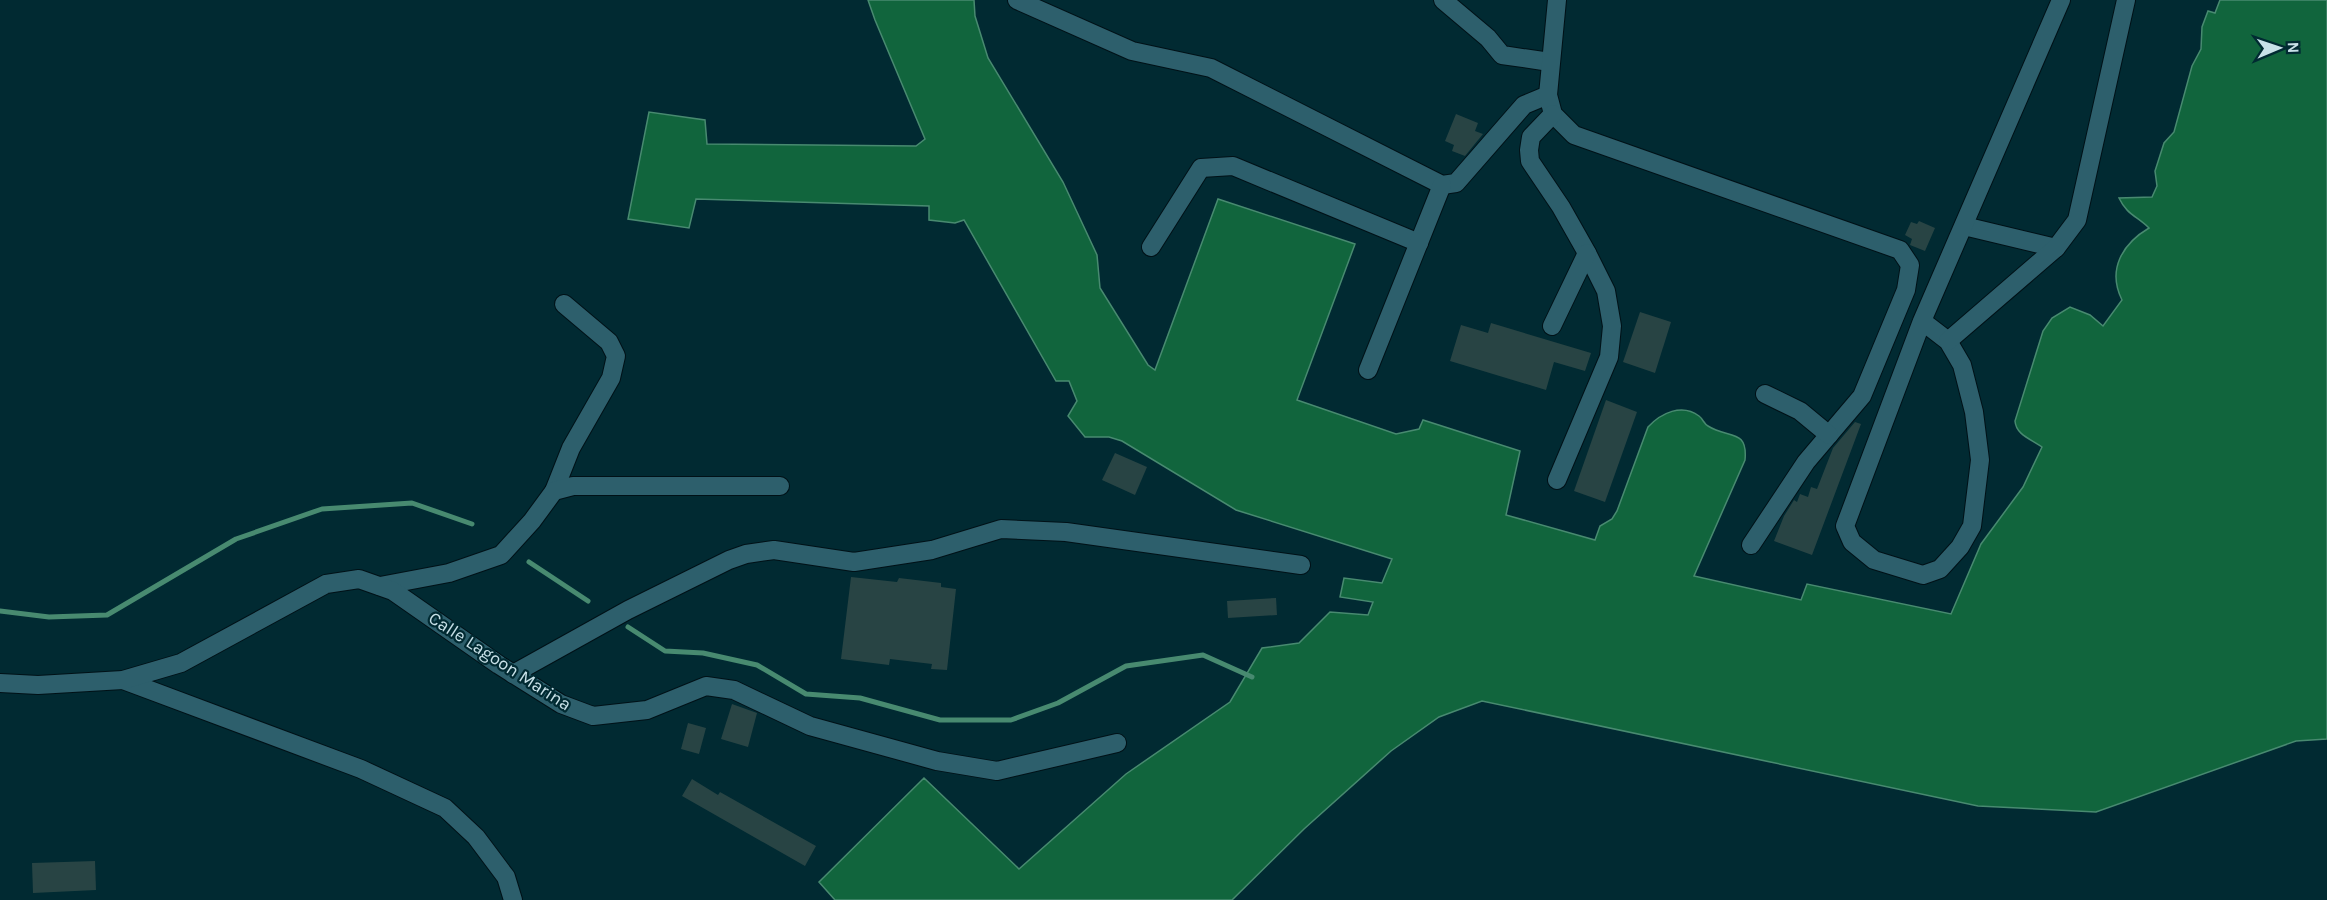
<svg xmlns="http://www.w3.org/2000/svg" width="2327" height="900" font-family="Karla,sans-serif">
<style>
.water{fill:#11653d;stroke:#488a70;stroke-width:1.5}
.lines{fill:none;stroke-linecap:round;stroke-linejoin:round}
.stream{stroke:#488a70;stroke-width:5}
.building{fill:#284444}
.minor-casing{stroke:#001117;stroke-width:20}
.minor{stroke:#2d5f6c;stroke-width:18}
.labels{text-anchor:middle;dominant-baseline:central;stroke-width:4.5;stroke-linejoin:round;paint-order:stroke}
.street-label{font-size:18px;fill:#c8e1e8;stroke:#012a32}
</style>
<rect width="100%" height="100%" fill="#012a32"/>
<path class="water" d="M 868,0 L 974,0 L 975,16 L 988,58 L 1063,182 L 1097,255 L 1100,288 L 1148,365 L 1155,370 L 1218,199 L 1355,244 L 1297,400 L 1396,434 L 1419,429 L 1423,420 L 1520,451 L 1506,515 L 1595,540 L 1600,526 L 1612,519 L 1617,511 L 1648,427 C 1661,413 1682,403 1699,416 C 1703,419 1704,424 1708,426 C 1728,439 1748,428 1745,460 L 1694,576 L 1801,600 L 1807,584 L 1951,614 L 1981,544 L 2023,487 L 2042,447 C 2031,439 2016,435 2015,421 L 2043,331 L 2052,318 L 2070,307 L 2090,315 L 2103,326 L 2122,300 C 2107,270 2122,244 2149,228 C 2137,216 2127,215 2119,198 L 2152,197 L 2157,186 L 2155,171 L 2164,143 L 2174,132 L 2192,66 L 2201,49 L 2202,27 L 2208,11 L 2215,13 L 2220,0 L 2327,0 L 2327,739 L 2296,741 L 2096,812 L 1978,806 L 1482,701 L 1439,717 L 1391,751 L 1304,829 L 1232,900 L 835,900 L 819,882 L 924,778 L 1019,869 L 1126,774 L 1230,702 L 1262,648 L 1299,643 L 1330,612 L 1368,615 L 1373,602 L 1340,597 L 1344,578 L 1382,583 L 1392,559 L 1236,510 L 1122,441 L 1109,437 L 1085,437 L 1068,416 L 1077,401 L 1069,381 L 1056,381 L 964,220 L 955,223 L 929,220 L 929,206 L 696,199 L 689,228 L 628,219 L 649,112 L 705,120 L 707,144 L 916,146 L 925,139 L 875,20 Z"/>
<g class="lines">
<g class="stream">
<path d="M 529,562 L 588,601"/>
<path d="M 0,611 L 49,617 L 107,615 L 236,539 L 322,509 L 412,503 L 472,524"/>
<path d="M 628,627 L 665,651 L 703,653 L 757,665 L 806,694 L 860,698 L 940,720 L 1011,720 L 1058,703 L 1126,666 L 1203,655 L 1252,677"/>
</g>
</g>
<g class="building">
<path d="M 1456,114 L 1478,123 L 1475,131 L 1483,134 L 1465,156 L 1452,151 L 1454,145 L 1445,141 Z"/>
<path d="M 1919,221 L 1935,228 L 1925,251 L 1910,245 L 1912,239 L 1905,235 L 1911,222 L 1917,224 Z"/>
<path d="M 1640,312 L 1671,322 L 1655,373 L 1623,362 Z"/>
<path d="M 1491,323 L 1591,353 L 1585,371 L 1554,362 L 1546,390 L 1450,361 L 1461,325 L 1488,333 Z"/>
<path d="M 1606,400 L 1637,412 L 1605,502 L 1574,491 Z"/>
<path d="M 1855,422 L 1861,424 L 1812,555 L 1774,541 L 1784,516 L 1794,500 L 1797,502 L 1800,494 L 1808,497 L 1811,487 L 1817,489 L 1833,448 Z"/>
<path d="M 1115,453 L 1147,467 L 1135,495 L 1102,480 Z"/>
<path d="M 851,577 L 897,582 L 899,578 L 941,583 L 941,587 L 956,589 L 947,670 L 931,669 L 932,664 L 890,659 L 889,665 L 841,659 Z"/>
<path d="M 1276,598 L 1277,615 L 1228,618 L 1227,601 Z"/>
<path d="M 732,704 L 757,713 L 748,747 L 721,739 Z"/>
<path d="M 688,723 L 706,728 L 699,754 L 681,749 Z"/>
<path d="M 692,779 L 718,795 L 720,792 L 816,846 L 805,866 L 682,796 Z"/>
<path d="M 95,861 L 96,890 L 33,893 L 32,863 Z"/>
</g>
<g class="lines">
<defs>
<g id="minor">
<path d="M 1017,0 L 1132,51 L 1211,68 L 1442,185 L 1456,183 L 1524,105 L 1548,95"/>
<path d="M 1443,0 L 1488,38 L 1502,55 L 1550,62"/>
<path d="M 1557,0 L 1548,95 L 1553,114 L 1574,135 L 1900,250 L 1910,265 L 1906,290 L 1862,396 L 1806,462 L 1751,545"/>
<path d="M 1553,114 L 1531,137 L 1529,150 L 1530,161 L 1561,207 L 1587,253 L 1606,291 L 1612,326 L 1609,357 L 1557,480"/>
<path d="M 1964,226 L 2056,248"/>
<path d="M 1151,247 L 1201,168 L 1233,166 L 1419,243"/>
<path d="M 1922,321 L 1948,341 L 1962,365 L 1974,412 L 1980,460 L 1972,526 L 1960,547 L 1940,569 L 1923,575 L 1874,560 L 1852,542 L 1845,526 L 1922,321 L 2061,0"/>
<path d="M 1552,326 L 1587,253"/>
<path d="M 1948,341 L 2056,248 L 2077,220 L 2126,0"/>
<path d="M 1368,370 L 1442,185"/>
<path d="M 1765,394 L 1800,411 L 1829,435"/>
<path d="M 554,491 L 571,448 L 611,378 L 616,356 L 609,342 L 564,304"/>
<path d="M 380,586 L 449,573 L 501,555 L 532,521 L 554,491 L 573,486 L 780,486"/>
<path d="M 513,674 L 628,610 L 729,560 L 746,554 L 774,550 L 854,562 L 932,550 L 1001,529 L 1066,532 L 1301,565"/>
<path d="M 123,680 L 361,769 L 445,808 L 476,837 L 506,877 L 513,900"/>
<path d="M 0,683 L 38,685 L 123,680 L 181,663 L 326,584 L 359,579 L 393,591 L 499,665 L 561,704 L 593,716 L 647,710 L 706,686 L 734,690 L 810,726 L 937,761 L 997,771 L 1117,743"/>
</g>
</defs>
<use href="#minor" class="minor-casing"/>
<use href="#minor" class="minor"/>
</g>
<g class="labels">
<g class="street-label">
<text transform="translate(500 661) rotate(33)">Calle Lagoon Marina</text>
</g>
</g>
<g transform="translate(2279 48) rotate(88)" stroke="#012a32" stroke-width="4.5" paint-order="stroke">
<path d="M0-4.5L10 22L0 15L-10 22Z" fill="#c8e1e8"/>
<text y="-9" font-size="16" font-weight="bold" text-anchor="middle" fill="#c8e1e8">N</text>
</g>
</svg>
